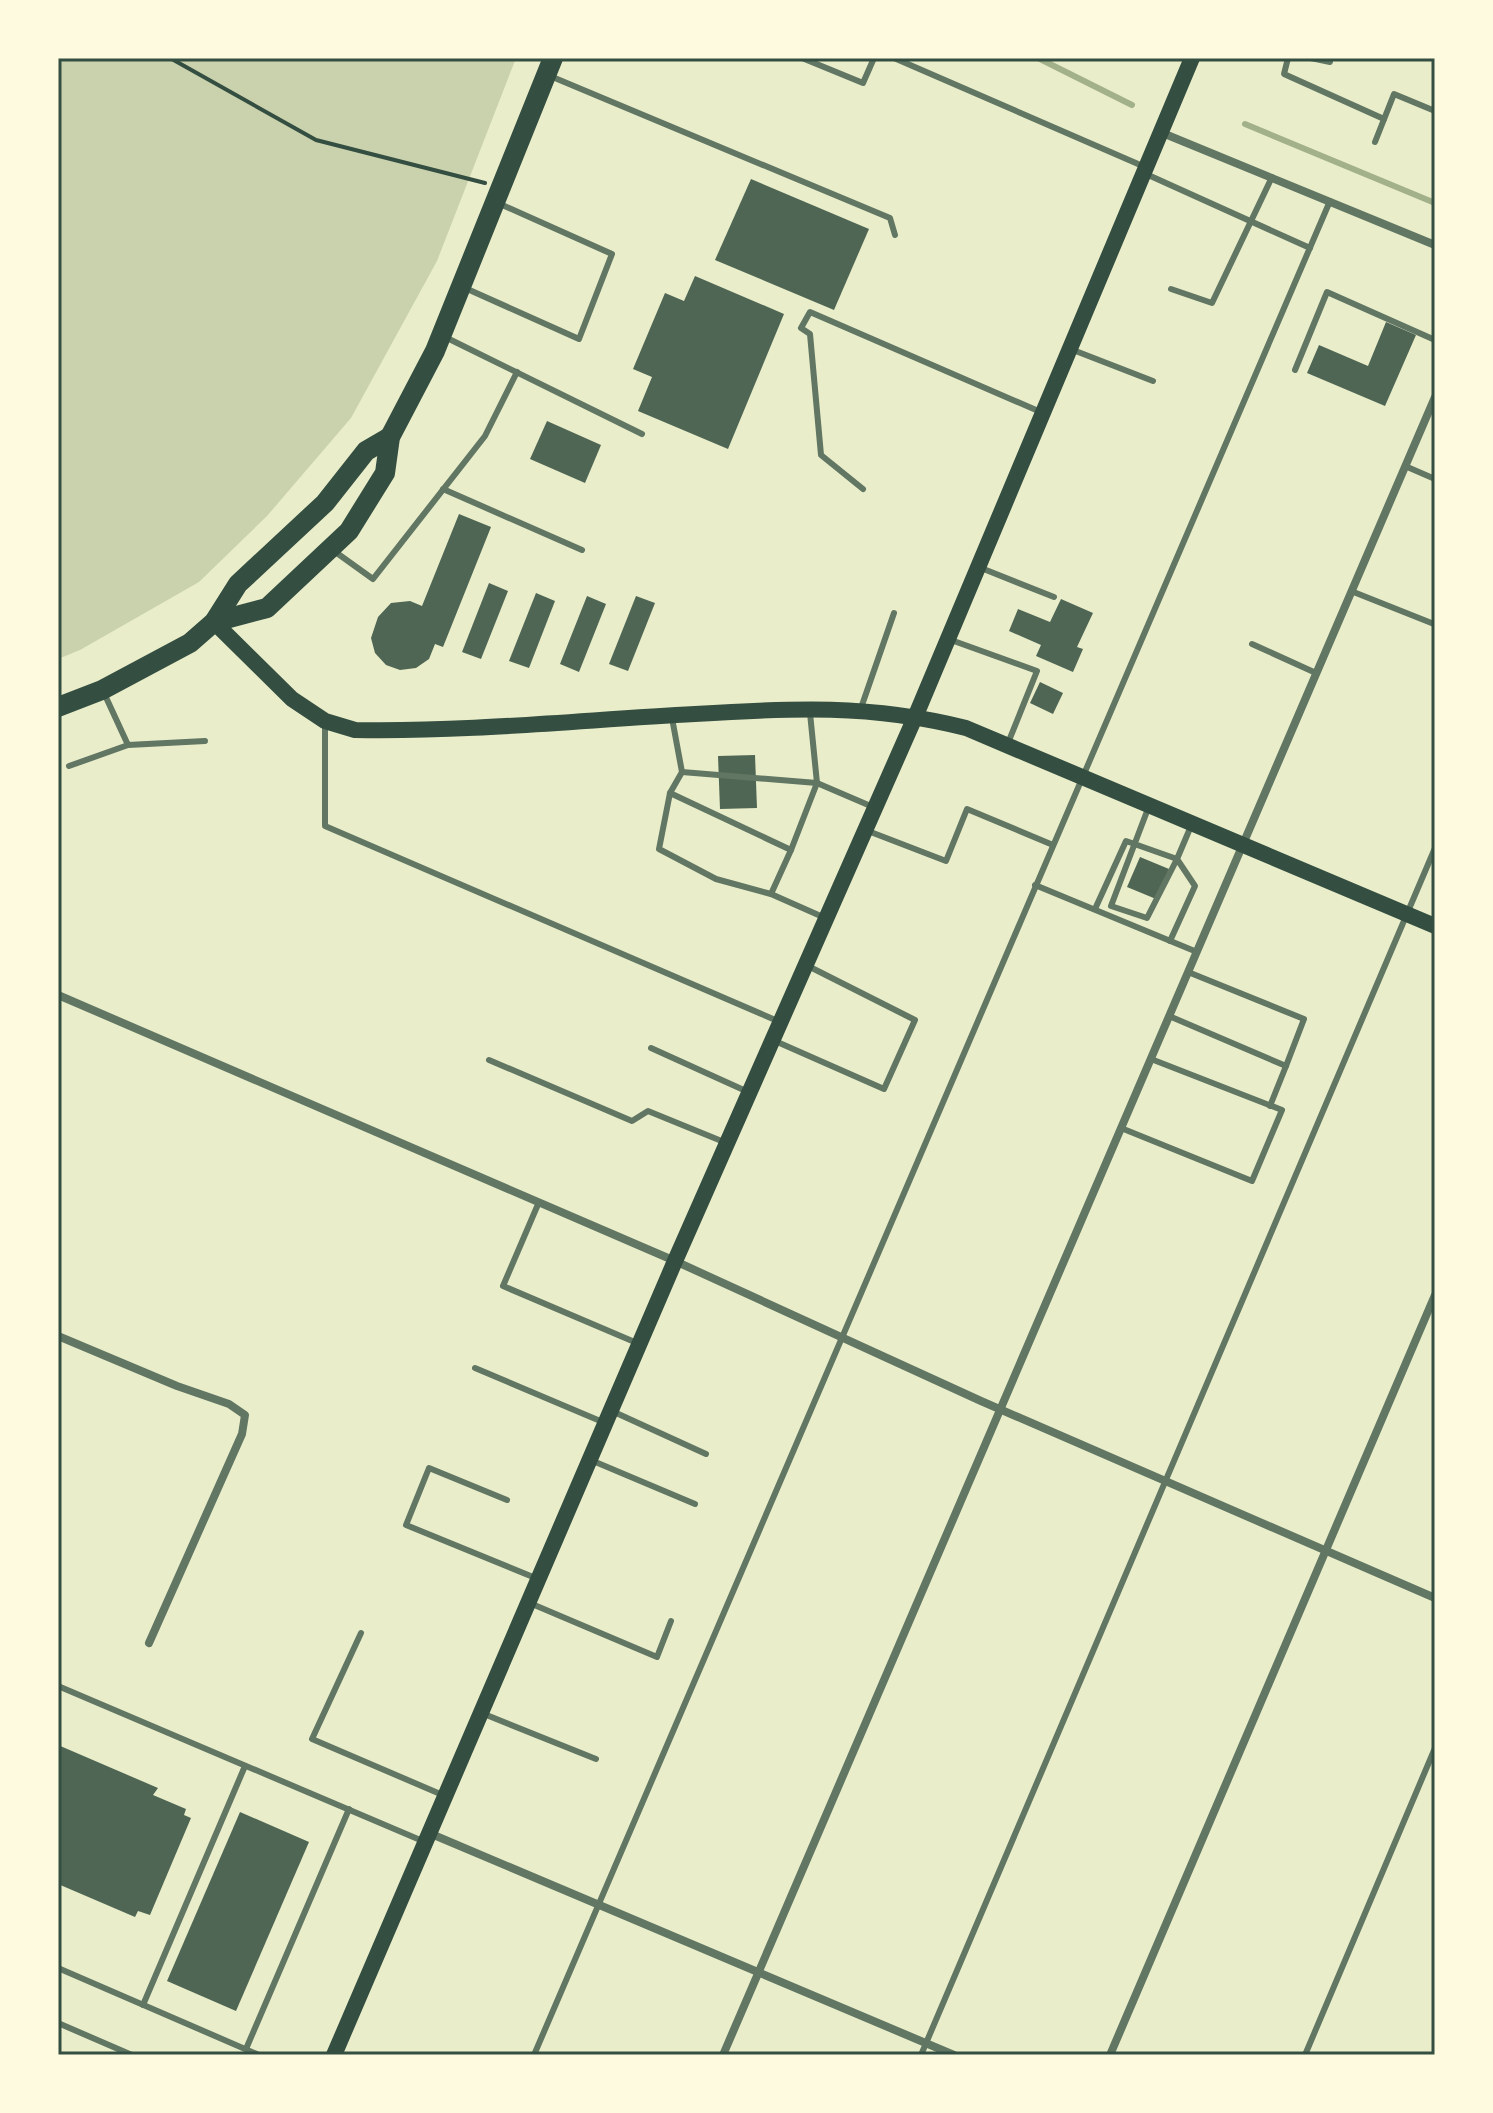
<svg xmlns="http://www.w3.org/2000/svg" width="1493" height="2113" font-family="Barlow,sans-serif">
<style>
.green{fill:#cad2ad}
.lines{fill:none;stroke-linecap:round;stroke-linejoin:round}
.stream{stroke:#a3b18a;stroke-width:6}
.building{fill:#4f6655}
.path{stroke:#344e41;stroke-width:4}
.service{stroke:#617663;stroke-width:6}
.minor{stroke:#617663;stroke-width:8}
.secondary{stroke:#344e41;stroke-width:16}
.primary{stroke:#344e41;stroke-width:20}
.neatline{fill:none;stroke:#344e41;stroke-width:3}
</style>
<rect width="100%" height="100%" fill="#e9edc9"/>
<path class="green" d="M 58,58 L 516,58 L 437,261 L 351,418 L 267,516 L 199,582 L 80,650 L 58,659 Z"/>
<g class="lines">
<g class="stream">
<path d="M 1038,58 L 1132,105"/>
<path d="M 1245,124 L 1435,203"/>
</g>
</g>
<g class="building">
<path d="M 751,179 L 869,229 L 834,310 L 715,260 Z"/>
<path d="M 695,276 L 784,314 L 728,449 L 638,411 L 652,377 L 633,369 L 665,293 L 684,301 Z"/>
<path d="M 1386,322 L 1416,335 L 1385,406 L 1307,373 L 1319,345 L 1368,366 Z"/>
<path d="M 547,421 L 601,445 L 585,483 L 530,459 Z"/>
<path d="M 459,514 L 491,527 L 443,647 L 435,644 L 429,659 L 416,668 L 400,670 L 386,665 L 375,653 L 371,638 L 378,617 L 391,603 L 410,601 L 422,606 Z"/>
<path d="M 489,583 L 508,591 L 481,659 L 462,652 Z"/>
<path d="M 536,593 L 555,601 L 529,668 L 509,661 Z"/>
<path d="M 587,596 L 606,604 L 579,672 L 560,664 Z"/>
<path d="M 636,596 L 655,603 L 628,671 L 609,664 Z"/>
<path d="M 1061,599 L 1093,613 L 1077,647 L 1083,649 L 1073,672 L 1036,656 L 1041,645 L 1009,631 L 1018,609 L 1050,622 Z"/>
<path d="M 1040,682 L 1063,693 L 1053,714 L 1030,703 Z"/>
<path d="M 755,755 L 757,808 L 720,809 L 718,756 Z"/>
<path d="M 1140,857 L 1169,869 L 1156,899 L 1127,887 Z"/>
<path d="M 58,1745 L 158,1788 L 153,1795 L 186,1809 L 184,1815 L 191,1818 L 150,1915 L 138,1911 L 135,1917 L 58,1884 Z"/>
<path d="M 240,1812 L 309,1842 L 236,2011 L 167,1981 Z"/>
</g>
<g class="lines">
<path class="path" d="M 170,58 L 316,140 L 485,183"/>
<g class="service">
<path d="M 802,58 L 863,83 L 874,58"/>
<path d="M 894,58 L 1145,167"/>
<path d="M 1288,58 L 1284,74 L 1384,119"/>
<path d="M 1311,58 L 1330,62"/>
<path d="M 550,76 L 890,218 L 895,235"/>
<path d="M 1375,142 L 1394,94 L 1435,111"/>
<path d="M 1146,174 L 1310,248"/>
<path d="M 465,288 L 579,339 L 612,254 L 500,204"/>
<path d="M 1171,289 L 1212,303 L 1272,177"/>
<path d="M 445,337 L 642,434"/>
<path d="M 1073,350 L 1153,381"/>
<path d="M 1295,370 L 1327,292 L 1435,340"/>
<path d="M 1405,466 L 1435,479"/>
<path d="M 443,489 L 582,550"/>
<path d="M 863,489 L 821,455 L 810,334 L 801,328 L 810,312 L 1043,413"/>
<path d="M 334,551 L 373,579 L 485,436 L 517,372"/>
<path d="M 981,568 L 1054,597"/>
<path d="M 1351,591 L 1434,624"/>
<path d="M 951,640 L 1037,671 L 1008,743"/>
<path d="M 1252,644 L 1316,673"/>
<path d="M 104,693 L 128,745 L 205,741"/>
<path d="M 861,708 L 894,613"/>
<path d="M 672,718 L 682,772 L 670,793 L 791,850 L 771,894 L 823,917"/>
<path d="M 325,725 L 325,826 L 780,1022"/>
<path d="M 69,766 L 128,745"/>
<path d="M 682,772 L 817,783 L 873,807"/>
<path d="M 670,793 L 659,849 L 716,879 L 771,894"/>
<path d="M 868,831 L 946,861 L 967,809 L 1053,845"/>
<path d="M 791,850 L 817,783 L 810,713"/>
<path d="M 1035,885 L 1197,952"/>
<path d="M 1095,909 L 1126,841 L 1177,859 L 1147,918 L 1111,906 L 1149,806"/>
<path d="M 1170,941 L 1195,886 L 1177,859 L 1191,826"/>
<path d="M 1169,1016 L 1286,1066 L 1304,1019 L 1188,972"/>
<path d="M 775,1041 L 884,1089 L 915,1020 L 806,965"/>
<path d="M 651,1048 L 746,1091"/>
<path d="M 489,1060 L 632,1121 L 648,1111 L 724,1142"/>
<path d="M 1270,1106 L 1286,1066"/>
<path d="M 1121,1128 L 1252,1181 L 1282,1110 L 1151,1059"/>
<path d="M 539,1202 L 503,1286 L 637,1343"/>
<path d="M 475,1368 L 605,1423"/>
<path d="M 614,1412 L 706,1454"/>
<path d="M 593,1461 L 695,1504"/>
<path d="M 507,1500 L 429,1468 L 406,1525 L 538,1579"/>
<path d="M 532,1604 L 657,1657 L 671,1621"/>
<path d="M 361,1633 L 312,1739 L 445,1796"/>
<path d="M 58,1686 L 425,1842"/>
<path d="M 484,1714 L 596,1759"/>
<path d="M 58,1968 L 259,2055"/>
<path d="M 143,2005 L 245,1766"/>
<path d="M 58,2023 L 132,2055"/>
<path d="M 246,2049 L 349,1809"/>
<path d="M 534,2055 L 1330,201"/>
<path d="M 921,2055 L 1435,848"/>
<path d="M 1305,2055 L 1435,1748"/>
</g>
<g class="minor">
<path d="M 1160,132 L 1435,245"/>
<path d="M 58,995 L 675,1261 L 981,1401 L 1435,1598"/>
<path d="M 58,1336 L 177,1386 L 229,1404 L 245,1415 L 242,1434 L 149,1643"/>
<path d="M 429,1833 L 954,2055"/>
<path d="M 723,2055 L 1435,397"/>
<path d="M 1110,2055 L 1435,1295"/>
</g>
<g class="secondary">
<path d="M 214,622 L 292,699 L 325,721 L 355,730 C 468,732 582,720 695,714 C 791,708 871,704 966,728 L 1435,926"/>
<path d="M 334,2055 L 675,1261 L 916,715 L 1192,58"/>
</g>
<g class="primary">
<path d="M 214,622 L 267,608 L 349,531 L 385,473 L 390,437 L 435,351 L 553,58"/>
<path d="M 58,707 L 102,690 L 190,643 L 214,622 L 238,584 L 325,503 L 366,451 L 390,437"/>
</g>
</g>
<rect width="1493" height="2113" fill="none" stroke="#fefae0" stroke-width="120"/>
<rect x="60" y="60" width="1373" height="1993" class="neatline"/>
</svg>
